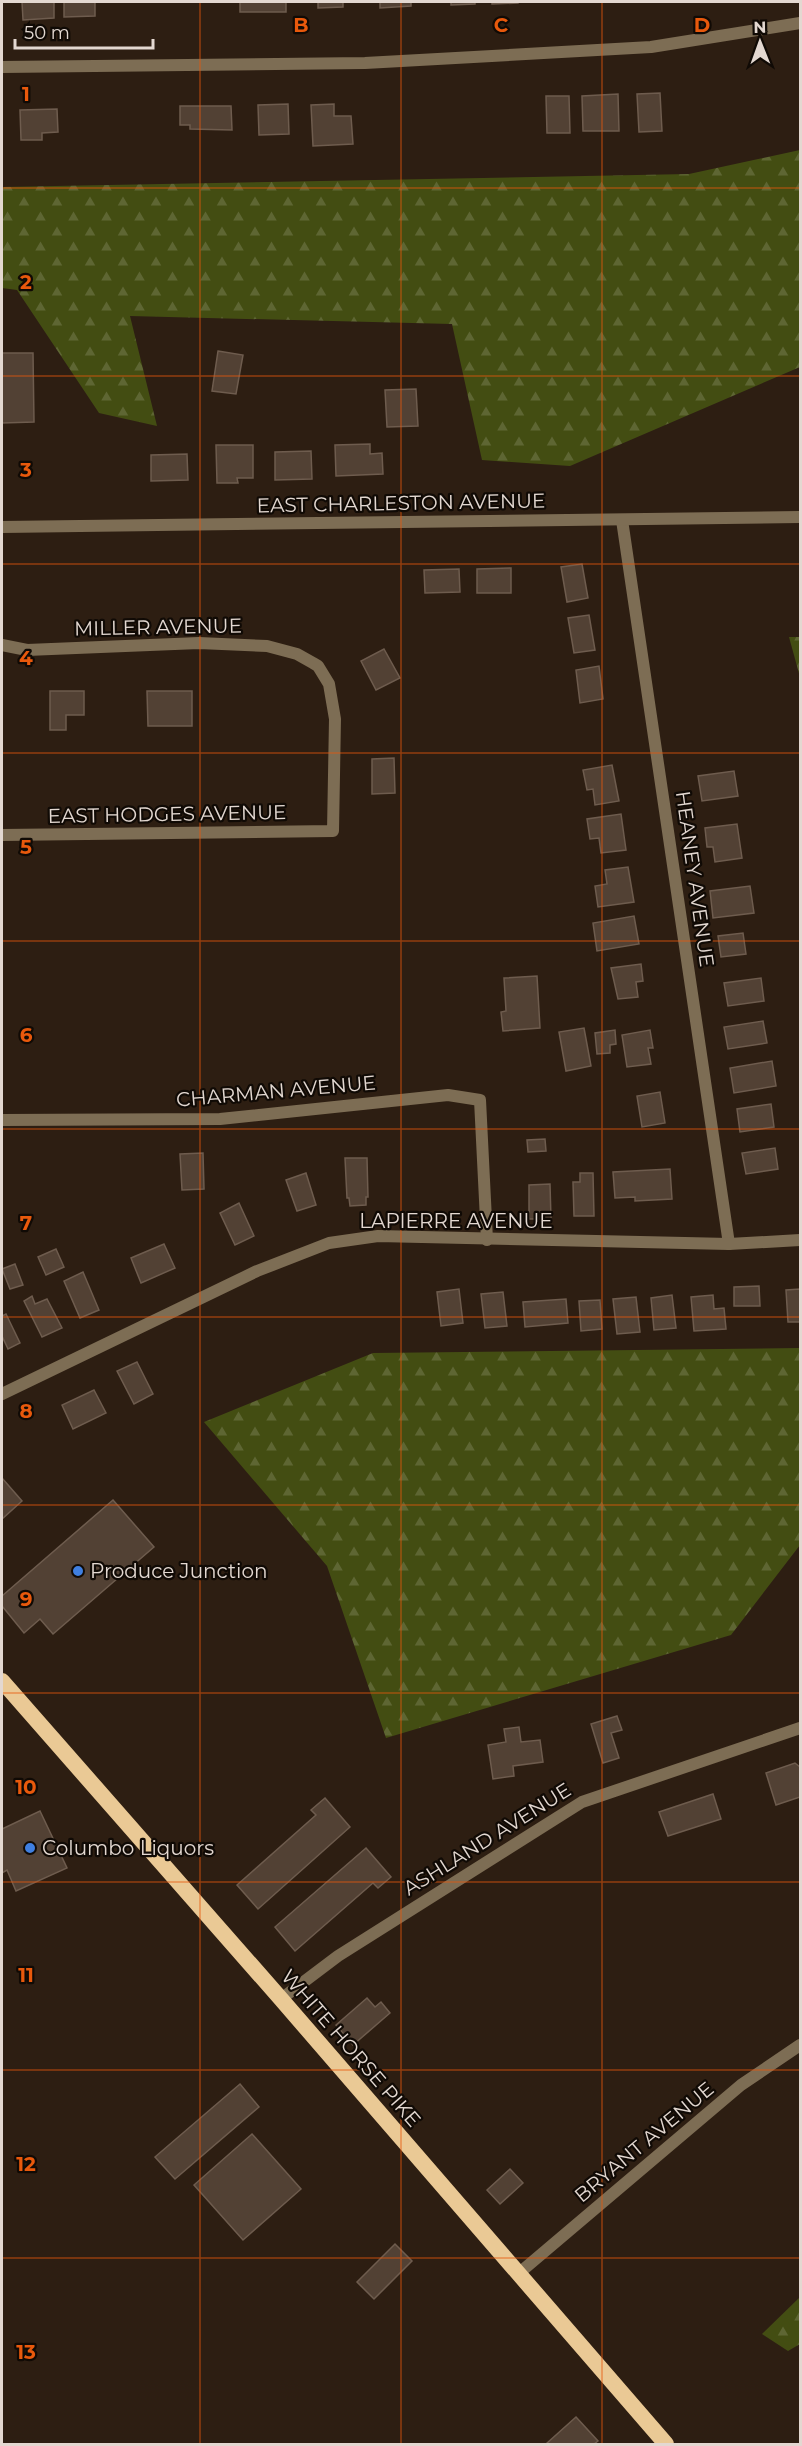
<svg xmlns="http://www.w3.org/2000/svg" width="802" height="2446" font-family="Montserrat,sans-serif">
<style>
.forest{fill:url(#forest-firs)}
.building{fill:#524134;stroke:#6e5c4e;stroke-width:1.5}
.lines{fill:none;stroke-linecap:round;stroke-linejoin:round}
.minor{stroke:#7d6d54;stroke-width:12}
.tertiary{stroke:#7d6d54;stroke-width:12}
.trunk{stroke:#eac995;stroke-width:16}
.grid{fill:none;stroke:#e8590c;stroke-width:1.5;stroke-opacity:0.55}
.shop-dot{fill:#3f7fe0;stroke:#100a05;stroke-width:2}
.labels{text-anchor:middle;dominant-baseline:central;stroke-width:4.5;stroke-linejoin:round;paint-order:stroke}
.street-label{font-size:20px;fill:#e3d8d1;stroke:#100a05}
.poi-label{font-size:20px;fill:#e3d8d1;stroke:#100a05;text-anchor:start}
.grid-label{font-size:20px;text-anchor:middle;font-weight:bold;fill:#e8590c;stroke:#100a05;stroke-width:4.5;stroke-linejoin:round;paint-order:stroke}
</style>
<defs>
<pattern id="forest-firs" width="22" height="20" patternUnits="userSpaceOnUse" patternTransform="scale(1.5)"><rect width="22" height="20" fill="#434d12"/><path d="M5 1l3.5 6h-7zM16 11l3.5 6h-7z" fill="#5e6633"/></pattern>
</defs>
<rect width="100%" height="100%" fill="#2d1e12"/>
<g class="forest">
<path d="M 800,150 L 800,367 L 570,466 L 482,460 L 452,324 L 130,316 L 157,426 L 99,413 L 17,290 L 2,288 L 2,187 L 689,174 Z"/>
<path d="M 789,637 L 800,637 L 800,677 Z"/>
<path d="M 800,1348 L 800,1545 L 731,1635 L 386,1738 L 327,1566 L 204,1422 L 373,1353 Z"/>
<path d="M 800,2297 L 800,2344 L 788,2351 L 762,2334 Z"/>
</g>
<g class="building">
<path d="M 22,2 L 54,2 L 54,18 L 23,20 Z"/>
<path d="M 64,2 L 95,2 L 95,16 L 64,17 Z"/>
<rect x="240" y="2" width="46" height="10"/>
<path d="M 318,2 L 343,2 L 343,7 L 318,8 Z"/>
<path d="M 380,2 L 411,2 L 411,6 L 380,8 Z"/>
<path d="M 451,2 L 475,2 L 475,4 L 451,5 Z"/>
<path d="M 492,2 L 518,2 L 518,3 L 492,4 Z"/>
<path d="M 660,93 L 662,131 L 639,132 L 637,94 Z"/>
<path d="M 618,94 L 619,131 L 583,131 L 582,96 Z"/>
<path d="M 546,96 L 569,96 L 570,133 L 547,133 Z"/>
<path d="M 288,104 L 289,134 L 259,135 L 258,105 Z"/>
<path d="M 334,104 L 334,116 L 351,116 L 353,144 L 313,146 L 311,105 Z"/>
<path d="M 180,106 L 231,106 L 232,130 L 190,129 L 190,125 L 180,125 Z"/>
<path d="M 57,109 L 58,132 L 42,133 L 42,140 L 21,140 L 20,110 Z"/>
<path d="M 218,351 L 243,355 L 236,394 L 212,391 Z"/>
<path d="M 2,353 L 33,353 L 34,422 L 2,423 Z"/>
<path d="M 416,389 L 418,426 L 387,427 L 385,390 Z"/>
<path d="M 370,444 L 370,454 L 382,453 L 383,474 L 336,476 L 335,445 Z"/>
<path d="M 216,445 L 253,445 L 253,478 L 237,478 L 238,483 L 217,483 Z"/>
<path d="M 311,451 L 312,479 L 275,480 L 275,452 Z"/>
<path d="M 187,454 L 188,480 L 151,481 L 151,455 Z"/>
<path d="M 582,564 L 588,598 L 567,602 L 561,567 Z"/>
<path d="M 511,568 L 511,593 L 477,593 L 477,569 Z"/>
<path d="M 459,569 L 460,592 L 425,593 L 424,570 Z"/>
<path d="M 589,615 L 595,650 L 574,653 L 568,618 Z"/>
<path d="M 384,649 L 400,678 L 376,690 L 361,661 Z"/>
<path d="M 599,666 L 603,699 L 580,703 L 576,670 Z"/>
<path d="M 50,691 L 84,691 L 84,715 L 66,715 L 66,730 L 50,730 Z"/>
<path d="M 147,691 L 192,691 L 192,726 L 148,726 Z"/>
<path d="M 394,758 L 395,793 L 372,794 L 372,759 Z"/>
<path d="M 612,765 L 619,801 L 595,805 L 593,789 L 587,790 L 583,770 Z"/>
<path d="M 734,771 L 738,796 L 702,801 L 698,776 Z"/>
<path d="M 621,814 L 626,850 L 601,853 L 599,838 L 590,839 L 587,819 Z"/>
<path d="M 737,824 L 742,858 L 715,862 L 713,847 L 707,847 L 705,828 Z"/>
<path d="M 628,867 L 634,902 L 598,907 L 595,886 L 607,884 L 605,870 Z"/>
<path d="M 750,886 L 754,913 L 713,918 L 710,891 Z"/>
<path d="M 634,916 L 639,944 L 597,951 L 593,923 Z"/>
<path d="M 743,933 L 746,954 L 721,957 L 718,936 Z"/>
<path d="M 641,964 L 643,981 L 636,982 L 638,997 L 618,999 L 611,968 Z"/>
<path d="M 537,976 L 540,1028 L 503,1031 L 501,1012 L 506,1011 L 504,978 Z"/>
<path d="M 761,978 L 764,1001 L 728,1006 L 724,983 Z"/>
<path d="M 763,1021 L 767,1043 L 728,1049 L 724,1027 Z"/>
<path d="M 584,1028 L 591,1066 L 566,1071 L 559,1032 Z"/>
<path d="M 615,1030 L 616,1044 L 610,1045 L 610,1053 L 597,1054 L 595,1033 Z"/>
<path d="M 650,1030 L 653,1048 L 648,1048 L 651,1064 L 627,1067 L 622,1035 Z"/>
<path d="M 772,1061 L 776,1086 L 734,1093 L 730,1068 Z"/>
<path d="M 660,1092 L 665,1123 L 642,1127 L 637,1096 Z"/>
<path d="M 771,1104 L 774,1127 L 740,1132 L 737,1109 Z"/>
<path d="M 545,1139 L 546,1151 L 528,1152 L 527,1140 Z"/>
<path d="M 775,1148 L 778,1169 L 746,1174 L 742,1153 Z"/>
<path d="M 203,1153 L 204,1189 L 182,1190 L 180,1154 Z"/>
<path d="M 345,1158 L 367,1158 L 368,1197 L 366,1197 L 366,1205 L 350,1206 L 349,1198 L 347,1198 Z"/>
<path d="M 670,1169 L 672,1199 L 635,1201 L 635,1197 L 615,1198 L 613,1172 Z"/>
<path d="M 306,1173 L 316,1205 L 297,1211 L 286,1180 Z"/>
<path d="M 580,1173 L 593,1173 L 594,1216 L 574,1216 L 573,1182 L 580,1182 Z"/>
<path d="M 550,1184 L 551,1219 L 529,1219 L 529,1185 Z"/>
<path d="M 239,1203 L 254,1236 L 235,1245 L 220,1213 Z"/>
<path d="M 164,1244 L 175,1268 L 141,1283 L 131,1258 Z"/>
<path d="M 56,1249 L 64,1267 L 46,1275 L 38,1257 Z"/>
<path d="M 15,1264 L 23,1285 L 10,1289 L 2,1269 Z"/>
<path d="M 83,1272 L 99,1310 L 80,1318 L 64,1281 Z"/>
<path d="M 759,1286 L 760,1306 L 734,1306 L 734,1287 Z"/>
<path d="M 459,1289 L 463,1323 L 441,1326 L 437,1292 Z"/>
<path d="M 800,1289 L 800,1322 L 788,1322 L 786,1290 Z"/>
<path d="M 503,1292 L 507,1326 L 485,1328 L 481,1294 Z"/>
<path d="M 672,1295 L 676,1328 L 654,1330 L 651,1298 Z"/>
<path d="M 713,1295 L 714,1309 L 724,1308 L 726,1329 L 694,1331 L 691,1297 Z"/>
<path d="M 32,1296 L 35,1304 L 47,1299 L 62,1328 L 42,1337 L 24,1301 Z"/>
<path d="M 636,1297 L 640,1332 L 617,1334 L 613,1299 Z"/>
<path d="M 566,1299 L 568,1323 L 525,1327 L 523,1302 Z"/>
<path d="M 600,1300 L 602,1329 L 581,1331 L 579,1301 Z"/>
<path d="M 6,1314 L 20,1343 L 8,1349 L 2,1336 L 2,1316 Z"/>
<path d="M 137,1362 L 153,1394 L 134,1404 L 117,1371 Z"/>
<path d="M 94,1390 L 106,1413 L 73,1429 L 62,1405 Z"/>
<path d="M 2,1478 L 22,1501 L 2,1519 Z"/>
<path d="M 113,1500 L 154,1547 L 53,1634 L 40,1619 L 24,1633 L 2,1606 L 2,1596 Z"/>
<path d="M 617,1716 L 622,1730 L 611,1733 L 619,1758 L 603,1763 L 591,1724 Z"/>
<path d="M 519,1727 L 521,1742 L 540,1740 L 543,1762 L 513,1766 L 514,1776 L 493,1779 L 488,1745 L 506,1742 L 504,1729 Z"/>
<path d="M 795,1763 L 800,1767 L 800,1797 L 776,1805 L 766,1773 Z"/>
<path d="M 713,1794 L 721,1819 L 668,1836 L 659,1812 Z"/>
<path d="M 325,1798 L 350,1827 L 258,1909 L 237,1885 L 316,1815 L 311,1810 Z"/>
<path d="M 40,1811 L 67,1868 L 16,1891 L 7,1870 L 2,1873 L 2,1829 Z"/>
<path d="M 366,1848 L 391,1877 L 378,1888 L 373,1883 L 295,1951 L 275,1927 Z"/>
<path d="M 367,1998 L 375,2007 L 381,2002 L 390,2013 L 353,2045 L 336,2025 Z"/>
<path d="M 240,2084 L 259,2107 L 175,2179 L 155,2157 Z"/>
<path d="M 252,2134 L 301,2189 L 243,2240 L 194,2185 Z"/>
<path d="M 510,2169 L 523,2183 L 500,2204 L 487,2190 Z"/>
<path d="M 395,2244 L 412,2261 L 374,2299 L 357,2282 Z"/>
<path d="M 576,2417 L 598,2441 L 594,2444 L 546,2444 Z"/>
</g>
<g class="lines">
<g class="minor">
<path d="M 622,520 L 729,1244"/>
<path d="M 2,645 L 27,650 L 199,643 L 267,646 L 297,654 L 313,663 L 318,666 L 329,684 L 335,719 L 333,831 L 2,835"/>
<path d="M 2,1120 L 220,1119 L 448,1095 L 480,1100 L 487,1240"/>
<path d="M 2,1394 L 257,1271 L 329,1243 L 378,1236 L 729,1244 L 800,1240"/>
<path d="M 281,1999 L 338,1956 L 582,1802 L 800,1728"/>
<path d="M 518,2274 L 741,2085 L 800,2045"/>
</g>
<g class="tertiary">
<path d="M 2,67 L 365,63 L 651,47 L 800,23"/>
<path d="M 2,527 L 800,517"/>
</g>
<path class="trunk" d="M 2,1681 L 281,1999 L 666,2444"/>
</g>
<path class="grid" d="M 200,2 L 200,2444M 401,2 L 401,2444M 602,2 L 602,2444M 2,188 L 800,188M 2,376 L 800,376M 2,564 L 800,564M 2,753 L 800,753M 2,941 L 800,941M 2,1129 L 800,1129M 2,1317 L 800,1317M 2,1505 L 800,1505M 2,1693 L 800,1693M 2,1882 L 800,1882M 2,2070 L 800,2070M 2,2258 L 800,2258"/>
<g class="shop-dot">
<circle cx="78" cy="1571" r="6"/>
<circle cx="30" cy="1848" r="6"/>
</g>
<g class="labels">
<g class="street-label">
<text transform="translate(401 503) rotate(-1)">EAST CHARLESTON AVENUE</text>
<text transform="translate(158 627) rotate(-1)">MILLER AVENUE</text>
<text transform="translate(167 814) rotate(-1)">EAST HODGES AVENUE</text>
<text transform="translate(695 879) rotate(82)">HEANEY AVENUE</text>
<text transform="translate(276 1091) rotate(-5)">CHARMAN AVENUE</text>
<text x="456" y="1221">LAPIERRE AVENUE</text>
<text transform="translate(487 1839) rotate(-32)">ASHLAND AVENUE</text>
<text transform="translate(351 2048) rotate(49)">WHITE HORSE PIKE</text>
<text transform="translate(644 2142) rotate(-40)">BRYANT AVENUE</text>
</g>
<g class="poi-label">
<text x="90" y="1571">Produce Junction</text>
<text x="42" y="1848">Columbo Liquors</text>
</g>
</g>
<g class="grid-label">
<text x="301" y="32">B</text>
<text x="501" y="32">C</text>
<text x="702" y="32">D</text>
<text x="26" y="101">1</text>
<text x="26" y="289">2</text>
<text x="26" y="477">3</text>
<text x="26" y="665">4</text>
<text x="26" y="854">5</text>
<text x="26" y="1042">6</text>
<text x="26" y="1230">7</text>
<text x="26" y="1418">8</text>
<text x="26" y="1606">9</text>
<text x="26" y="1794">10</text>
<text x="26" y="1982">11</text>
<text x="26" y="2171">12</text>
<text x="26" y="2359">13</text>
</g>
<rect width="802" height="2446" fill="none" stroke="#e3d8d1" stroke-width="6"/>
<g transform="translate(760 42) rotate(359)" stroke="#100a05" stroke-width="4.5" paint-order="stroke">
<path d="M0-4.5L10 22L0 15L-10 22Z" fill="#e3d8d1"/>
<text y="-9" font-size="16" font-weight="bold" text-anchor="middle" fill="#e3d8d1">N</text>
</g>
<path d="M15 39v9h138v-9" fill="none" stroke="#e3d8d1" stroke-width="3"/>
<text x="24" y="39" font-size="18" fill="#e3d8d1" stroke="#100a05" stroke-width="4.5" paint-order="stroke">50 m</text>
</svg>
